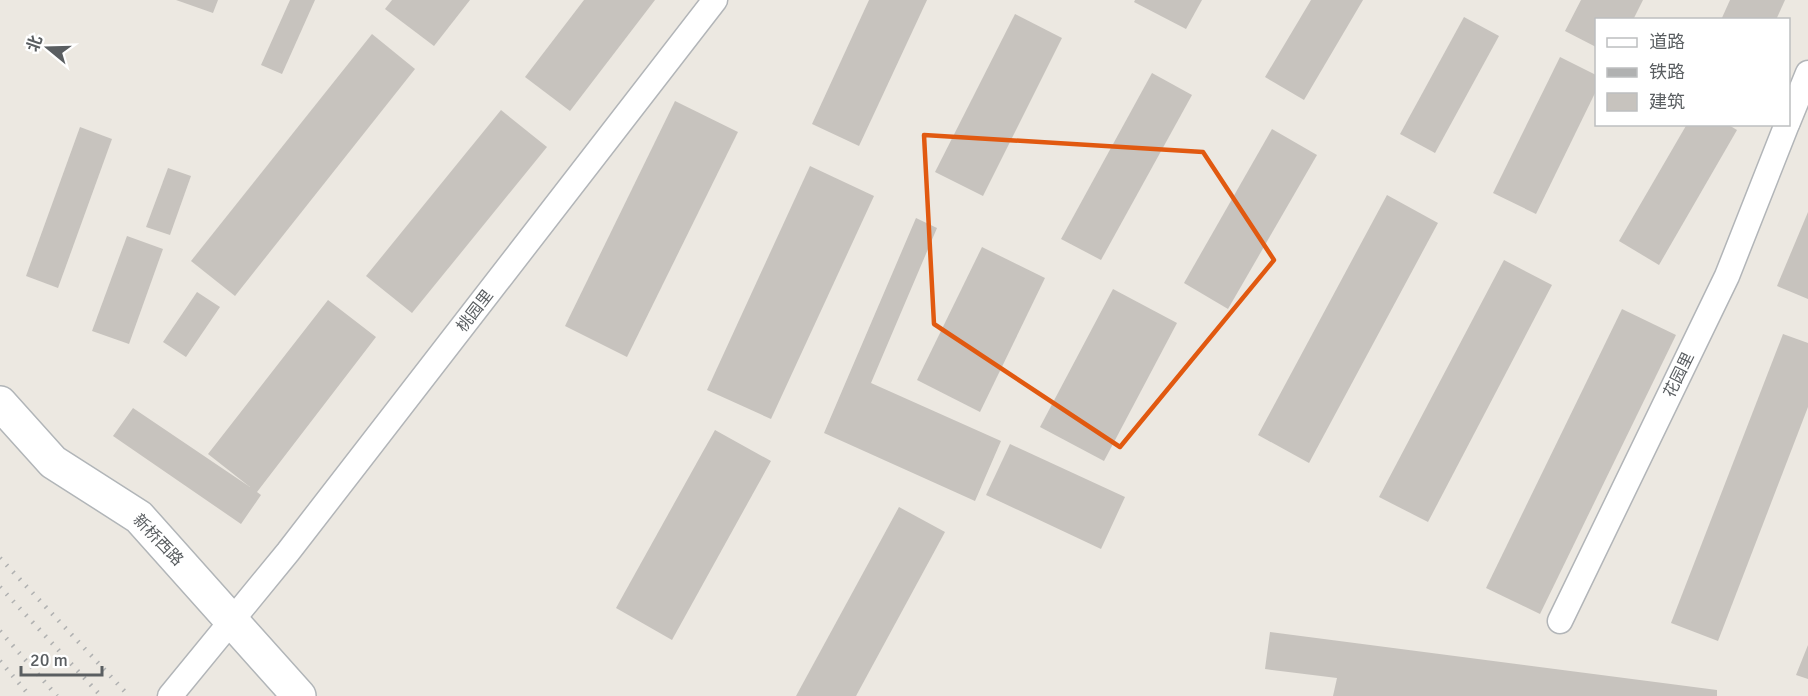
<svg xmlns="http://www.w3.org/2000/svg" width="1808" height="696" font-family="Signika,'Noto Sans SC',sans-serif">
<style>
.building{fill:#c7c3be}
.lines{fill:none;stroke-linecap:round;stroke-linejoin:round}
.street-casing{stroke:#b2b5b8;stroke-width:27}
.secondary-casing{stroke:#b1b5b8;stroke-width:36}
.street{stroke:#fff;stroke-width:24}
.secondary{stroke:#fff;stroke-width:33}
.rail{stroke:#b0b1b1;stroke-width:4.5;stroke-dasharray:1.5 8;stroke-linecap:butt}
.marked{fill:none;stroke:#e15910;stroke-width:4.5;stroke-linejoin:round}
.labels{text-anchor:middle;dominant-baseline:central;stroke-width:4.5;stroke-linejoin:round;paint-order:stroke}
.street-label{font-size:16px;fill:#5a5e61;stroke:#fff}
</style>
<rect width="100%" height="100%" fill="#ece8e1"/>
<g class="building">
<path d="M 176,0 L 218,0 L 213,13 Z"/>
<path d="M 290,0 L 315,0 L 282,74 L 261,65 Z"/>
<path d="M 392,0 L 470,0 L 434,46 L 385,9 Z"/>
<path d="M 584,0 L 655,0 L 570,111 L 525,77 Z"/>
<path d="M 869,0 L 927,0 L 859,146 L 812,124 Z"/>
<path d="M 1135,0 L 1202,0 L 1186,29 L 1134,2 Z"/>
<path d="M 1311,0 L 1363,0 L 1304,100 L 1265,77 Z"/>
<path d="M 1581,0 L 1643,0 L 1633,20 L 1596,20 L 1596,47 L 1565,31 Z"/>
<path d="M 1730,0 L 1785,0 L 1776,20 L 1721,20 Z"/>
<path d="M 1015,14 L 1062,38 L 983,196 L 935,172 Z"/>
<path d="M 1464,17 L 1499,36 L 1435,153 L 1400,134 Z"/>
<path d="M 372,34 L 415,69 L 235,296 L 191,261 Z"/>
<path d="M 1560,57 L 1596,75 L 1596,91 L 1536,214 L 1493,193 Z"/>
<path d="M 1152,73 L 1192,95 L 1101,260 L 1061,239 Z"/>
<path d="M 675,101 L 738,132 L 627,357 L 565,326 Z"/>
<path d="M 501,110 L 547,147 L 412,313 L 366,276 Z"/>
<path d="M 1687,124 L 1727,124 L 1737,130 L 1659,265 L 1619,241 Z"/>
<path d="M 80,127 L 112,139 L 58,288 L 26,276 Z"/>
<path d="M 1272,129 L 1317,155 L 1228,309 L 1184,283 Z"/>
<path d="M 810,166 L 874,196 L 771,419 L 707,390 Z"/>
<path d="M 168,168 L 191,176 L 170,235 L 146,227 Z"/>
<path d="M 1387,195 L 1438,223 L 1309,463 L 1258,435 Z"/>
<path d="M 1808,212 L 1808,299 L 1777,286 Z"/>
<path d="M 916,218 L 937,228 L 871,383 L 1001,441 L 975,501 L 824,433 Z"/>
<path d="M 127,236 L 163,249 L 129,344 L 92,331 Z"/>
<path d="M 982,247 L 1045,278 L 980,412 L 917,380 Z"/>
<path d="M 1504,260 L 1552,285 L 1428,522 L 1379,497 Z"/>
<path d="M 1113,289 L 1177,323 L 1104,461 L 1040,427 Z"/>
<path d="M 197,292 L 220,307 L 186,357 L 163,342 Z"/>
<path d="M 328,300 L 376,337 L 257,492 L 261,495 L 241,524 L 113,436 L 133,408 L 250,487 L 208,454 Z"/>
<path d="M 1622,309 L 1676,335 L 1540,614 L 1486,588 Z"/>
<path d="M 1783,334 L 1808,343 L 1808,407 L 1718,641 L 1671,623 Z"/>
<path d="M 715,430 L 771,461 L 672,640 L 616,608 Z"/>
<path d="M 1010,444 L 1125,497 L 1101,549 L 986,495 Z"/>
<path d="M 899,507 L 945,532 L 856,696 L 796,696 Z"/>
<path d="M 1270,632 L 1717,690 L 1717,696 L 1333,696 L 1337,678 L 1265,669 Z"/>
<path d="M 1808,645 L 1808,679 L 1796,675 Z"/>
</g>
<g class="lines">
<defs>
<g id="street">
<path d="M 1788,122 L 1808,73"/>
<path d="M 1560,621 L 1727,276 L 1787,124"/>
<path d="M 170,696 L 288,552 L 715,0"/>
</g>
<path id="secondary" d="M 0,403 L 53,462 L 139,517 L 299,696"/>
</defs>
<use href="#street" class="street-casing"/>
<use href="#secondary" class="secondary-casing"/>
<use href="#street" class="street"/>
<use href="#secondary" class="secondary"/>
<g class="rail">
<path d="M 0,558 L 129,696"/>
<path d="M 0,587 L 101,696"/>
<path d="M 0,631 L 57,696"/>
<path d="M 0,661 L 30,696"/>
</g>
</g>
<path class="marked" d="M 924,135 L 1203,152 L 1274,260 L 1120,447 L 934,324 Z"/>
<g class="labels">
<g class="street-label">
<text transform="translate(475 311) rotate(-52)">桃园里</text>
<text transform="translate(1679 375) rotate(-64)">花园里</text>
<text transform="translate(158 540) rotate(46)">新桥西路</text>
</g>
</g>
<rect x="1595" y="18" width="195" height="108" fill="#ffffff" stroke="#bdbfc0" stroke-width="1.5"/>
<rect x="1607" y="38" width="30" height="9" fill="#ffffff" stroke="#bdbfc0" stroke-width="1.5"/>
<text x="1649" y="48" font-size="18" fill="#5a5e61">道路</text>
<rect x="1607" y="68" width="30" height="9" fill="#b0b1b1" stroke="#bdbfc0" stroke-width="1.5"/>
<text x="1649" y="78" font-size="18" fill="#5a5e61">铁路</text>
<rect x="1607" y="93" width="30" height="18" fill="#c7c3be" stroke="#bdbfc0" stroke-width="1.5"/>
<text x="1649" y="108" font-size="18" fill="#5a5e61">建筑</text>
<g transform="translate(48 48) rotate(289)" stroke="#ffffff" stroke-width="4.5" paint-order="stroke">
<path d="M0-4.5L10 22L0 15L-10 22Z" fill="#5a5e61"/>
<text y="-9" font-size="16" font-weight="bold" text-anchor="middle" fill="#5a5e61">北</text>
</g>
<path d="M21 666v9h81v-9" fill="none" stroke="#5a5e61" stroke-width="3"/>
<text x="30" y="666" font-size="18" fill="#5a5e61" stroke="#ffffff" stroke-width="4.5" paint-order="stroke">20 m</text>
</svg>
